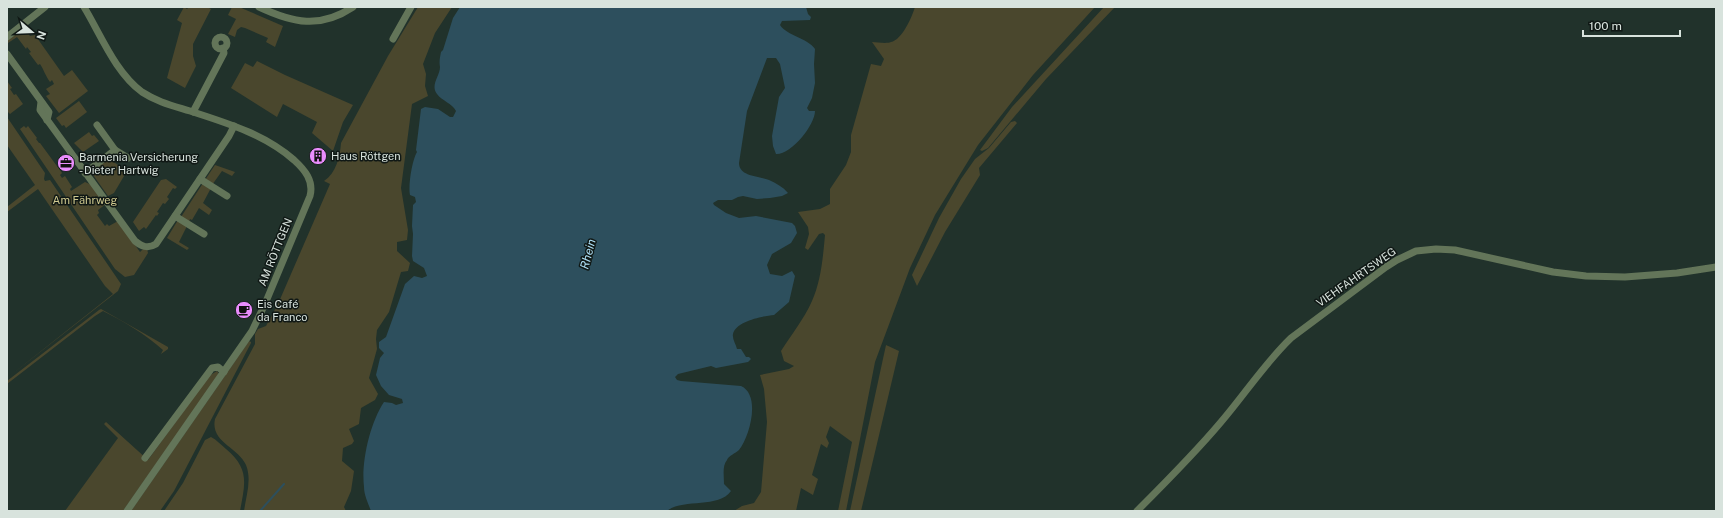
<svg xmlns="http://www.w3.org/2000/svg" width="1723" height="518" font-family="'Public Sans',sans-serif">
<style>
.green{fill:#4a472d}
.water{fill:#2d4f5d}
.lines{fill:none;stroke-linecap:round;stroke-linejoin:round}
.stream{stroke:#2d4f5d;stroke-width:2}
.minor{stroke:#637559;stroke-width:7}
.labels{text-anchor:middle;dominant-baseline:central;stroke-width:3;stroke-linejoin:round;paint-order:stroke}
.poi-label{font-size:11px;fill:#d8e3dd;stroke:#101815;text-anchor:start}
.park-label{font-size:11px;fill:#d0ca91;stroke:#101815}
.street-label{font-size:11px;fill:#d8e3dd;stroke:#101815}
.water-label{font-size:12px;font-style:italic;fill:#afe1f7;stroke:#101815}
</style>
<rect width="100%" height="100%" fill="#21322b"/>
<g class="green">
<path d="M 184,7 L 187,9 L 189,7 L 207,7 L 211,9 L 193,44 L 193,56 L 196,66 L 185,88 L 167,78 L 182,23 L 177,20 Z"/>
<path d="M 232,7 L 239,7 L 283,26 L 275,47 L 266,42 L 268,38 L 245,28 L 241,27 L 237,30 L 235,37 L 228,34 L 236,19 L 228,15 Z"/>
<path d="M 418,7 L 452,7 L 435,33 L 423,64 L 426,74 L 425,86 L 428,96 L 412,104 L 401,188 L 408,230 L 407,240 L 397,242 L 397,251 L 410,263 L 408,271 L 401,272 L 389,312 L 377,330 L 376,339 L 377,349 L 369,378 L 378,394 L 375,400 L 361,408 L 359,424 L 349,429 L 354,441 L 352,444 L 343,448 L 342,461 L 354,471 L 351,491 L 344,507 L 346,511 L 244,511 C 246,496 252,480 246,465 C 238,447 210,442 215,419 L 255,344 L 255,334 L 258,329 L 266,326 L 278,304 L 330,184 L 324,181 C 336,173 340,157 341,143 L 388,56 Z"/>
<path d="M 915,7 L 1095,7 L 1033,75 L 978,145 L 935,215 L 910,268 L 875,362 L 846,511 L 838,511 L 852,442 L 830,426 L 826,437 L 829,443 L 827,448 L 821,444 L 812,475 L 818,479 L 813,495 L 801,488 L 796,511 L 734,511 L 742,506 L 754,503 L 761,492 L 767,422 L 764,389 L 760,375 L 789,369 L 794,366 L 784,361 L 781,351 C 791,335 804,319 812,301 C 821,281 823,257 825,235 L 823,233 L 819,234 L 808,250 L 805,248 L 809,234 L 808,227 L 798,212 L 820,209 L 830,204 L 830,189 L 846,165 L 851,152 L 851,135 L 871,64 L 881,66 L 884,59 L 872,42 C 877,42 886,44 891,42 C 902,40 912,17 915,7 Z"/>
<path d="M 1104,7 L 1115,7 L 1046,79 L 988,148 L 982,151 L 980,150 L 1012,107 Z"/>
<path d="M 24,28 L 30,36 L 35,35 L 64,76 L 72,70 L 88,91 L 59,113 L 46,96 L 50,94 L 46,89 L 54,84 L 52,80 L 50,82 C 45,75 44,70 40,64 L 38,65 L 29,53 L 31,52 L 27,47 L 26,49 L 17,37 L 8,43 L 7,40 Z"/>
<path d="M 257,61 L 285,75 L 353,105 L 343,122 L 333,151 L 312,133 L 317,122 L 283,104 L 277,117 L 231,88 L 245,63 L 253,67 Z"/>
<path d="M 7,81 L 12,88 L 10,89 L 14,95 L 16,94 L 23,104 L 10,114 L 7,111 Z"/>
<path d="M 79,101 L 87,112 L 66,128 L 64,125 L 62,126 L 56,118 Z"/>
<path d="M 7,117 L 45,173 L 44,179 L 45,181 L 50,180 L 121,284 L 118,291 L 7,378 L 113,294 L 105,286 L 38,189 L 7,212 L 7,207 L 35,185 L 7,145 Z"/>
<path d="M 1015,121 L 1017,123 L 979,168 L 980,175 L 945,232 L 917,286 L 912,275 L 939,218 L 961,179 L 975,159 L 989,148 L 1011,122 Z"/>
<path d="M 24,126 L 26,128 L 28,126 L 37,138 L 36,139 L 39,143 L 40,143 L 62,173 L 60,175 L 62,178 L 65,176 L 72,187 L 70,189 L 71,191 L 85,182 L 92,185 L 106,204 L 98,210 L 99,213 L 97,215 L 105,226 L 107,224 L 109,226 L 118,221 L 140,252 L 143,249 L 147,249 L 148,253 L 134,275 L 125,277 L 115,269 L 20,129 Z"/>
<path d="M 89,132 L 92,136 L 94,135 L 99,141 L 83,152 L 74,143 Z"/>
<path d="M 109,159 L 127,171 L 114,193 L 108,196 L 91,172 Z"/>
<path d="M 215,165 L 235,172 L 232,176 L 222,171 L 212,185 L 205,180 Z"/>
<path d="M 166,179 L 177,187 L 175,189 L 173,188 L 167,197 L 169,199 L 165,204 L 163,203 L 157,212 L 159,213 L 157,216 L 156,215 L 146,229 L 144,227 L 139,231 L 133,222 L 161,180 Z"/>
<path d="M 203,183 L 211,188 L 203,203 L 212,210 L 209,215 L 199,208 L 192,220 L 190,219 L 189,222 L 181,217 Z"/>
<path d="M 178,220 L 187,226 L 179,242 L 189,248 L 187,250 L 167,238 Z"/>
<path d="M 101,309 L 168,347 L 168,349 L 161,354 L 163,350 C 145,334 125,322 103,311 L 95,316 L 7,384 L 7,381 L 99,310 Z"/>
<path d="M 249,341 L 251,342 L 251,343 L 174,491 L 160,511 L 131,511 Z"/>
<path d="M 886,345 L 899,351 L 861,511 L 850,511 Z"/>
<path d="M 217,371 L 219,374 L 123,511 L 65,511 L 118,438 L 104,424 L 106,422 L 148,460 L 209,376 Z"/>
<path d="M 211,437 C 217,440 221,445 226,449 C 250,469 245,484 240,511 L 164,511 L 183,483 L 205,440 Z"/>
</g>
<path class="water" d="M 460,7 L 806,7 L 808,14 L 811,17 L 810,20 L 782,21 L 780,25 C 787,36 808,38 815,49 L 814,64 L 815,83 L 812,98 L 807,108 L 809,111 L 815,111 C 815,125 791,155 776,154 L 773,146 L 772,136 L 779,97 L 785,88 L 780,64 L 776,58 L 767,58 L 747,111 L 739,163 C 739,177 760,176 769,180 C 776,183 783,187 788,193 L 782,196 L 770,198 L 757,199 L 743,196 L 738,197 L 732,200 L 718,200 L 713,203 L 714,205 L 726,213 L 739,218 L 756,216 L 792,223 L 795,226 L 797,233 L 791,243 L 772,254 L 767,265 L 770,274 L 782,276 L 792,271 L 795,276 L 789,302 L 774,315 C 763,316 736,321 733,334 C 732,339 736,344 737,349 L 741,349 L 746,357 L 749,357 L 751,359 L 748,362 L 716,368 L 711,366 L 678,374 L 675,377 L 677,380 L 681,381 L 741,386 C 761,395 750,436 739,450 C 735,454 729,455 727,460 C 722,466 724,476 724,484 L 731,491 C 718,509 683,498 667,511 L 371,511 C 368,503 364,495 364,487 C 361,462 370,423 384,402 L 392,403 L 396,405 L 403,403 L 402,399 L 389,395 L 381,386 L 376,375 L 380,358 L 384,353 L 379,348 L 379,342 L 386,337 L 405,284 L 414,276 L 422,278 L 427,276 L 424,268 L 413,261 L 412,256 L 413,234 L 412,226 L 413,205 L 416,202 L 415,197 L 410,195 C 408,186 412,160 417,152 L 416,150 L 421,109 L 425,107 L 438,109 L 450,117 L 453,117 L 456,111 C 452,103 442,101 437,94 C 430,85 440,76 440,67 C 439,62 440,57 441,52 L 443,50 L 453,18 Z"/>
<g class="lines">
<path class="stream" d="M 260,511 L 284,484"/>
<g class="minor">
<path d="M 84,7 C 101,35 115,72 142,92 C 157,102 174,106 190,111 C 227,123 264,134 294,160 C 305,170 314,181 310,196 L 265,304 L 252,331 L 127,511"/>
<path d="M 259,7 C 293,23 320,29 353,7"/>
<path d="M 7,37 L 45,7"/>
<circle cx="221" cy="43" r="6"/>
<path d="M 393,39 L 411,7"/>
<path d="M 7,54 L 49,112 L 47,120"/>
<path d="M 41,102 L 40,110 L 135,241 C 142,247 148,249 156,244 L 229,136 L 234,126"/>
<path d="M 193,112 L 224,53 L 223,48"/>
<path d="M 115,150 L 128,158"/>
<path d="M 85,173 L 115,150 L 97,125"/>
<path d="M 200,179 L 227,196"/>
<path d="M 175,216 L 204,234"/>
<path d="M 145,458 L 212,368 L 218,367 L 224,372"/>
<path d="M 1137,511 C 1166,482 1195,453 1221,422 C 1245,394 1265,363 1291,338 L 1386,267 L 1397,260 L 1416,251 L 1436,249 L 1455,250 L 1553,272 L 1586,276 L 1625,277 L 1677,273 L 1716,267"/>
</g>
</g>
<defs>
<symbol id="building-disc" viewBox="-11 -11 22 22"><circle r="9.5" fill="#ea8dfd" stroke="#101815"/><path d="M-4-6H4V6H1V3H-1V6H-4ZM-2.5-4.3h1.7v1.8h-1.7ZM.8-4.3h1.7v1.8H.8ZM-2.5-1h1.7V.8h-1.7ZM.8-1h1.7V.8H.8Z" fill="#111"/></symbol>
<symbol id="office-disc" viewBox="-11 -11 22 22"><circle r="9.5" fill="#ea8dfd" stroke="#101815"/><path d="M-6-3h4V-5.5h4V-3h4V5H-6ZM-1-4.5V-3h2v-1.5ZM-6 0V1H6V0Z" fill="#111"/></symbol>
<symbol id="cafe-disc" viewBox="-11 -11 22 22"><circle r="9.5" fill="#ea8dfd" stroke="#101815"/><path d="M-5.5-4.5H6V0H3Q3 3.5 0 3.5H-2.5Q-5.5 3.5-5.5 0ZM3-3.2v2h1.7v-2ZM-6 4.5H4V6H-6Z" fill="#111"/></symbol>
</defs>
<g fill-rule="evenodd">
<use href="#building-disc" x="308" y="146" width="20" height="20"/>
<use href="#office-disc" x="56" y="153" width="20" height="20"/>
<use href="#cafe-disc" x="234" y="300" width="20" height="20"/>
</g>
<g class="labels">
<g class="poi-label">
<text x="331" y="156">Haus Röttgen</text>
<text x="79" y="157">Barmenia Versicherung<tspan x="79" dy="13">- Dieter Hartwig</tspan></text>
<text x="257" y="304">Eis Café<tspan x="257" dy="13">da Franco</tspan></text>
</g>
<g class="park-label">
<text x="85" y="200">Am Fährweg</text>
</g>
<g class="street-label">
<text transform="translate(275 252) rotate(-68)">AM RÖTTGEN</text>
<text transform="translate(1356 277) rotate(-35)">VIEHFAHRTSWEG</text>
</g>
<g class="water-label">
<text transform="translate(588 254) rotate(-75)">Rhein</text>
</g>
</g>
<rect width="1723" height="518" fill="none" stroke="#d8e3dd" stroke-width="16"/>
<g transform="translate(32 32) rotate(109)" stroke="#101815" stroke-width="3" paint-order="stroke">
<path d="M0-3L7 15L0 10L-7 15Z" fill="#d8e3dd"/>
<text y="-6" font-size="11" font-weight="bold" text-anchor="middle" fill="#d8e3dd">N</text>
</g>
<path d="M1583 30v6h97v-6" fill="none" stroke="#d8e3dd" stroke-width="2"/>
<text x="1589" y="30" font-size="12" fill="#d8e3dd" stroke="#101815" stroke-width="3" paint-order="stroke">100 m</text>
</svg>
